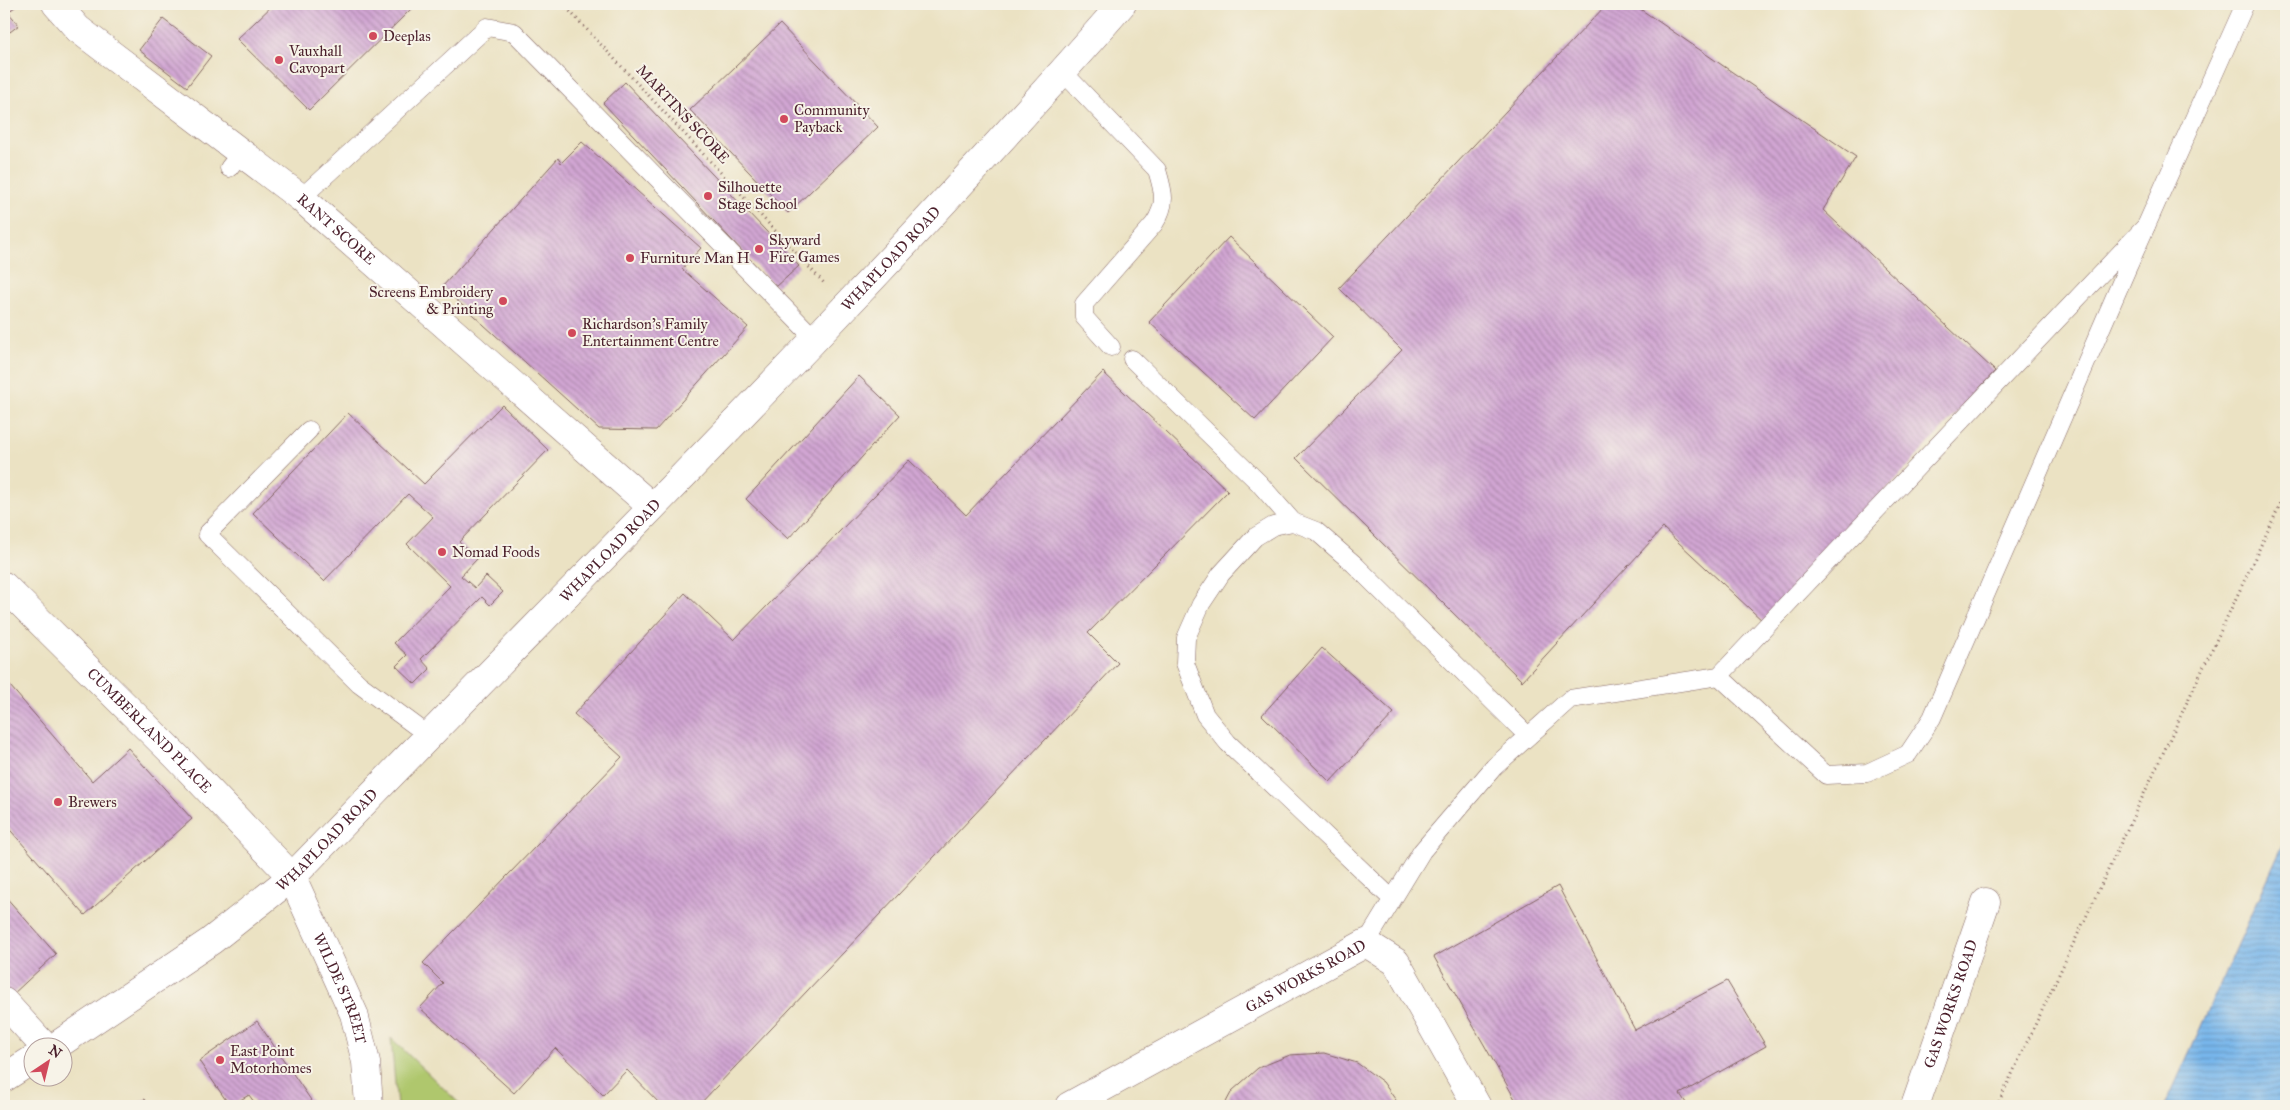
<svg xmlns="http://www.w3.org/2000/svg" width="2290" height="1110" font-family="'IM FELL Great Primer',serif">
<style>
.grass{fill:#afc76d;stroke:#7c734c}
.water{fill:url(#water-rules);stroke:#606a8b}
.building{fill:url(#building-back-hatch)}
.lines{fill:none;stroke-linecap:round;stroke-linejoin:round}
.lane-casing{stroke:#826360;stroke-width:19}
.street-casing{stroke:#826360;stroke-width:29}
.path{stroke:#826360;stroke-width:3;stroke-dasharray:1 4;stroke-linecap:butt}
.lane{stroke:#fff;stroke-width:18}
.street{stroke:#fff;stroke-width:28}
.poi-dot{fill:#d1495b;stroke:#f7f3e8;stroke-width:2}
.labels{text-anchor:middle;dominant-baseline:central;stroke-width:4;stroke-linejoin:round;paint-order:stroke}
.poi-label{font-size:15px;fill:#4a1f2b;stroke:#f7f3e8;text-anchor:start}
.street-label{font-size:15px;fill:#4a1f2b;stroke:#f7f3e8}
</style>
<defs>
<pattern id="water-rules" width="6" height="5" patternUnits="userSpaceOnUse" patternTransform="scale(1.25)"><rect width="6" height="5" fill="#77b6eb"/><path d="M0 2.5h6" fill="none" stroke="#6493bf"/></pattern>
<pattern id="building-back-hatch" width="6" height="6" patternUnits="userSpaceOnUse" patternTransform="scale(1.25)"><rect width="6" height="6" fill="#d1a6d3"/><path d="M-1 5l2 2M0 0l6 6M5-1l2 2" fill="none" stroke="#ac87ab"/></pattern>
</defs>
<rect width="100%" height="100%" fill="#f7f3e8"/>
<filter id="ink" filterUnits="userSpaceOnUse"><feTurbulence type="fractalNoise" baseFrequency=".02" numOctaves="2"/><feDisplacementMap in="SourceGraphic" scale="10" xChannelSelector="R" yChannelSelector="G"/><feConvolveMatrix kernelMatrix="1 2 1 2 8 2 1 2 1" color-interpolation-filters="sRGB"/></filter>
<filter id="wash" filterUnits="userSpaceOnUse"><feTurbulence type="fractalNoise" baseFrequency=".0096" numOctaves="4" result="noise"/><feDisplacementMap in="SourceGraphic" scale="20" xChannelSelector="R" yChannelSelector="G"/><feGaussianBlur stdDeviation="1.12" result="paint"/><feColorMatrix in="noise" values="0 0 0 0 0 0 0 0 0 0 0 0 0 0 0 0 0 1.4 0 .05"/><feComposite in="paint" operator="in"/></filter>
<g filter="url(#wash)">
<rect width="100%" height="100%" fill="#ebe2c3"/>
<path class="grass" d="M 391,1038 L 462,1106 L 397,1106 Z"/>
<path class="water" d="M 2286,838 L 2286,1106 L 2165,1106 Z"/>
<g id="blocks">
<g class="building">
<path d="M 4,4 L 19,4 L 8,12 L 19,25 L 10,32 L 4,25 Z"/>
<path d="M 274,4 L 416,4 L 309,110 L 237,39 Z"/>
<path d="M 1607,4 L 1633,4 L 1856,157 L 1823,210 L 1995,371 L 1765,623 L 1663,528 L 1522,681 L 1296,458 L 1402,350 L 1339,288 Z"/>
<path d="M 163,19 L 211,56 L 187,87 L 139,50 Z"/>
<path d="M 780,24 L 878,127 L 788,213 L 690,110 Z"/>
<path d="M 625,82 L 799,266 L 776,287 L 603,103 Z"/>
<path d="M 582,142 L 701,248 L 682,269 L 748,327 L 656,430 L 599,429 L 442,287 L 558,158 L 561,163 Z"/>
<path d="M 1229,237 L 1333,337 L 1255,420 L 1149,322 Z"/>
<path d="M 1103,372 L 1228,491 L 1088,633 L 1118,663 L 698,1106 L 662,1106 L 627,1070 L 603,1095 L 555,1048 L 514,1093 L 420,1008 L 443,983 L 423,963 L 622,757 L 574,714 L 685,593 L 734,640 L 909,460 L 966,515 Z"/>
<path d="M 859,376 L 900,415 L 788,539 L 746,499 Z"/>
<path d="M 502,405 L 548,450 L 459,542 L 477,559 L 461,576 L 475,588 L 486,576 L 503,592 L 490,605 L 482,597 L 421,659 L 430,669 L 415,684 L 396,666 L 407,655 L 394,643 L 450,586 L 407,544 L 433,517 L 408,494 L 324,581 L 253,513 L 348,413 L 424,484 Z"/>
<path d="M 1322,648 L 1394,713 L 1330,782 L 1262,715 Z"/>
<path d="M 4,679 L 92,781 L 128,748 L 192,819 L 85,915 L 4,823 Z"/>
<path d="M 1558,886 L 1635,1030 L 1727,981 L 1766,1046 L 1680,1094 L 1688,1106 L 1519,1106 L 1434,957 Z"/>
<path d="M 4,895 L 56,954 L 11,996 L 4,989 Z"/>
<path d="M 257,1021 L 315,1106 L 257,1106 L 249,1095 L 230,1106 L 199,1061 Z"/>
<path d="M 1324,1053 L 1357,1063 L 1383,1082 L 1400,1106 L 1224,1106 L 1232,1091 L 1258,1068 L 1290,1055 Z"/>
<path d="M 145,1099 L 149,1106 L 132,1106 Z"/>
</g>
</g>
</g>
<g filter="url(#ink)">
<use href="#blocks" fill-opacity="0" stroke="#826360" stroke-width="1"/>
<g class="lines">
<defs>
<g id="lane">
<path d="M 1063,72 L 1157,170 C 1164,193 1167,204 1154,224 L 1084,304 L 1084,317 L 1111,347"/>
<path d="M 229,168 L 241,153"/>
<path d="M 301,198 L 487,27 L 514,32 L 814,338"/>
<path d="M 1132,359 L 1259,483 L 1293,522"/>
<path d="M 309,430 L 207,534 L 359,684 L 428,735"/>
<path d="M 1719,676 L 1826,775 L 1867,773 L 1908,754 L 1932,718 L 2126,271 L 2245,4"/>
<path d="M 1392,899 L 1228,743 L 1205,715 L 1185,663 L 1186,638 L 1201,604 L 1221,574 L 1255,537 L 1273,526 L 1293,522 L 1316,531 L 1354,564 L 1528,736"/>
<path d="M 1366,943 L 1422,851 L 1494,767 L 1570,699 L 1719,676 L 2146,226"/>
</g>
<g id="street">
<path id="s1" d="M 56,4 L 78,29 L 301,198 L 652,507"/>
<path id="s2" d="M 4,586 L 177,757 L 292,877 L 354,1014 L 366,1062 L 369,1106"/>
<path d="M 4,1002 L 46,1048"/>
<path id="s3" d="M 53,1048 L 211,941 L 292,877 C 570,588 858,307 1122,4"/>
<path d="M 4,1078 L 32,1060"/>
<path id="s4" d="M 1069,1106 L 1366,943 L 1396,962 L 1477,1106"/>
<path id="s5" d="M 1915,1106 L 1986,902"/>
</g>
</defs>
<use href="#lane" class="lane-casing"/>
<use href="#street" class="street-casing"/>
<g class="path">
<path d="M 563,4 L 824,283"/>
<path d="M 2286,337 L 2284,342 L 2286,343"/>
<path d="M 1997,1106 L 2286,492"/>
</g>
<use href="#lane" class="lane"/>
<use href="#street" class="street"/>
</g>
</g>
<g class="poi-dot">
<circle cx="373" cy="36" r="5"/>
<circle cx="279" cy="60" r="5"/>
<circle cx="784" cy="119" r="5"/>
<circle cx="708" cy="196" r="5"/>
<circle cx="759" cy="249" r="5"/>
<circle cx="630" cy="258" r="5"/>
<circle cx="503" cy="301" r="5"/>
<circle cx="572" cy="333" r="5"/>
<circle cx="442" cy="552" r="5"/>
<circle cx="58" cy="802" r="5"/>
<circle cx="220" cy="1060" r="5"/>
</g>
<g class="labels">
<g class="poi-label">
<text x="383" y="36">Deeplas</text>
<text x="289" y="51">Vauxhall<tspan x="289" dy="17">Cavopart</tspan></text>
<text x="794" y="110">Community<tspan x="794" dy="17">Payback</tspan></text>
<text x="718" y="187">Silhouette<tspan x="718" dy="17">Stage School</tspan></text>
<text x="769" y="240">Skyward<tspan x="769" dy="17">Fire Games</tspan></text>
<text x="640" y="258">Furniture Man H</text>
<text x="493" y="292" text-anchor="end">Screens Embroidery<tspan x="493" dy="17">&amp; Printing</tspan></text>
<text x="582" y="324">Richardson's Family<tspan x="582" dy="17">Entertainment Centre</tspan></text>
<text x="452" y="552">Nomad Foods</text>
<text x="68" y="802">Brewers</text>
<text x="230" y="1051">East Point<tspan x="230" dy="17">Motorhomes</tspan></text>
</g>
<g class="street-label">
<text transform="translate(683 114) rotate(47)">MARTINS SCORE</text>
<text stroke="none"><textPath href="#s1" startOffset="360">RANT SCORE</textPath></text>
<text stroke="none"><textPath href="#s3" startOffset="1155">WHAPLOAD ROAD</textPath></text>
<text stroke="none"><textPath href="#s3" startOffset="750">WHAPLOAD ROAD</textPath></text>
<text stroke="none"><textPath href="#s2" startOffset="205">CUMBERLAND PLACE</textPath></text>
<text stroke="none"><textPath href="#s3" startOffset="345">WHAPLOAD ROAD</textPath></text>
<text stroke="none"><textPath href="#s4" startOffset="270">GAS WORKS ROAD</textPath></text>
<text stroke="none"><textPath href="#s2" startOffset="531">WILDE STREET</textPath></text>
<text stroke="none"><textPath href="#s5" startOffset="108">GAS WORKS ROAD</textPath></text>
</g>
</g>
<rect width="2290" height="1110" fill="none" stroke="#f7f3e8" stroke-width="20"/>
<g transform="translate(48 1062) rotate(35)"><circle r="24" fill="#f7f3e8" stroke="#b29e9c"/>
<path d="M0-4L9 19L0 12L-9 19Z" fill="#d1495b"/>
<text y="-8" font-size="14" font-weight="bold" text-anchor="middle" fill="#4a1f2b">N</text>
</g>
</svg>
